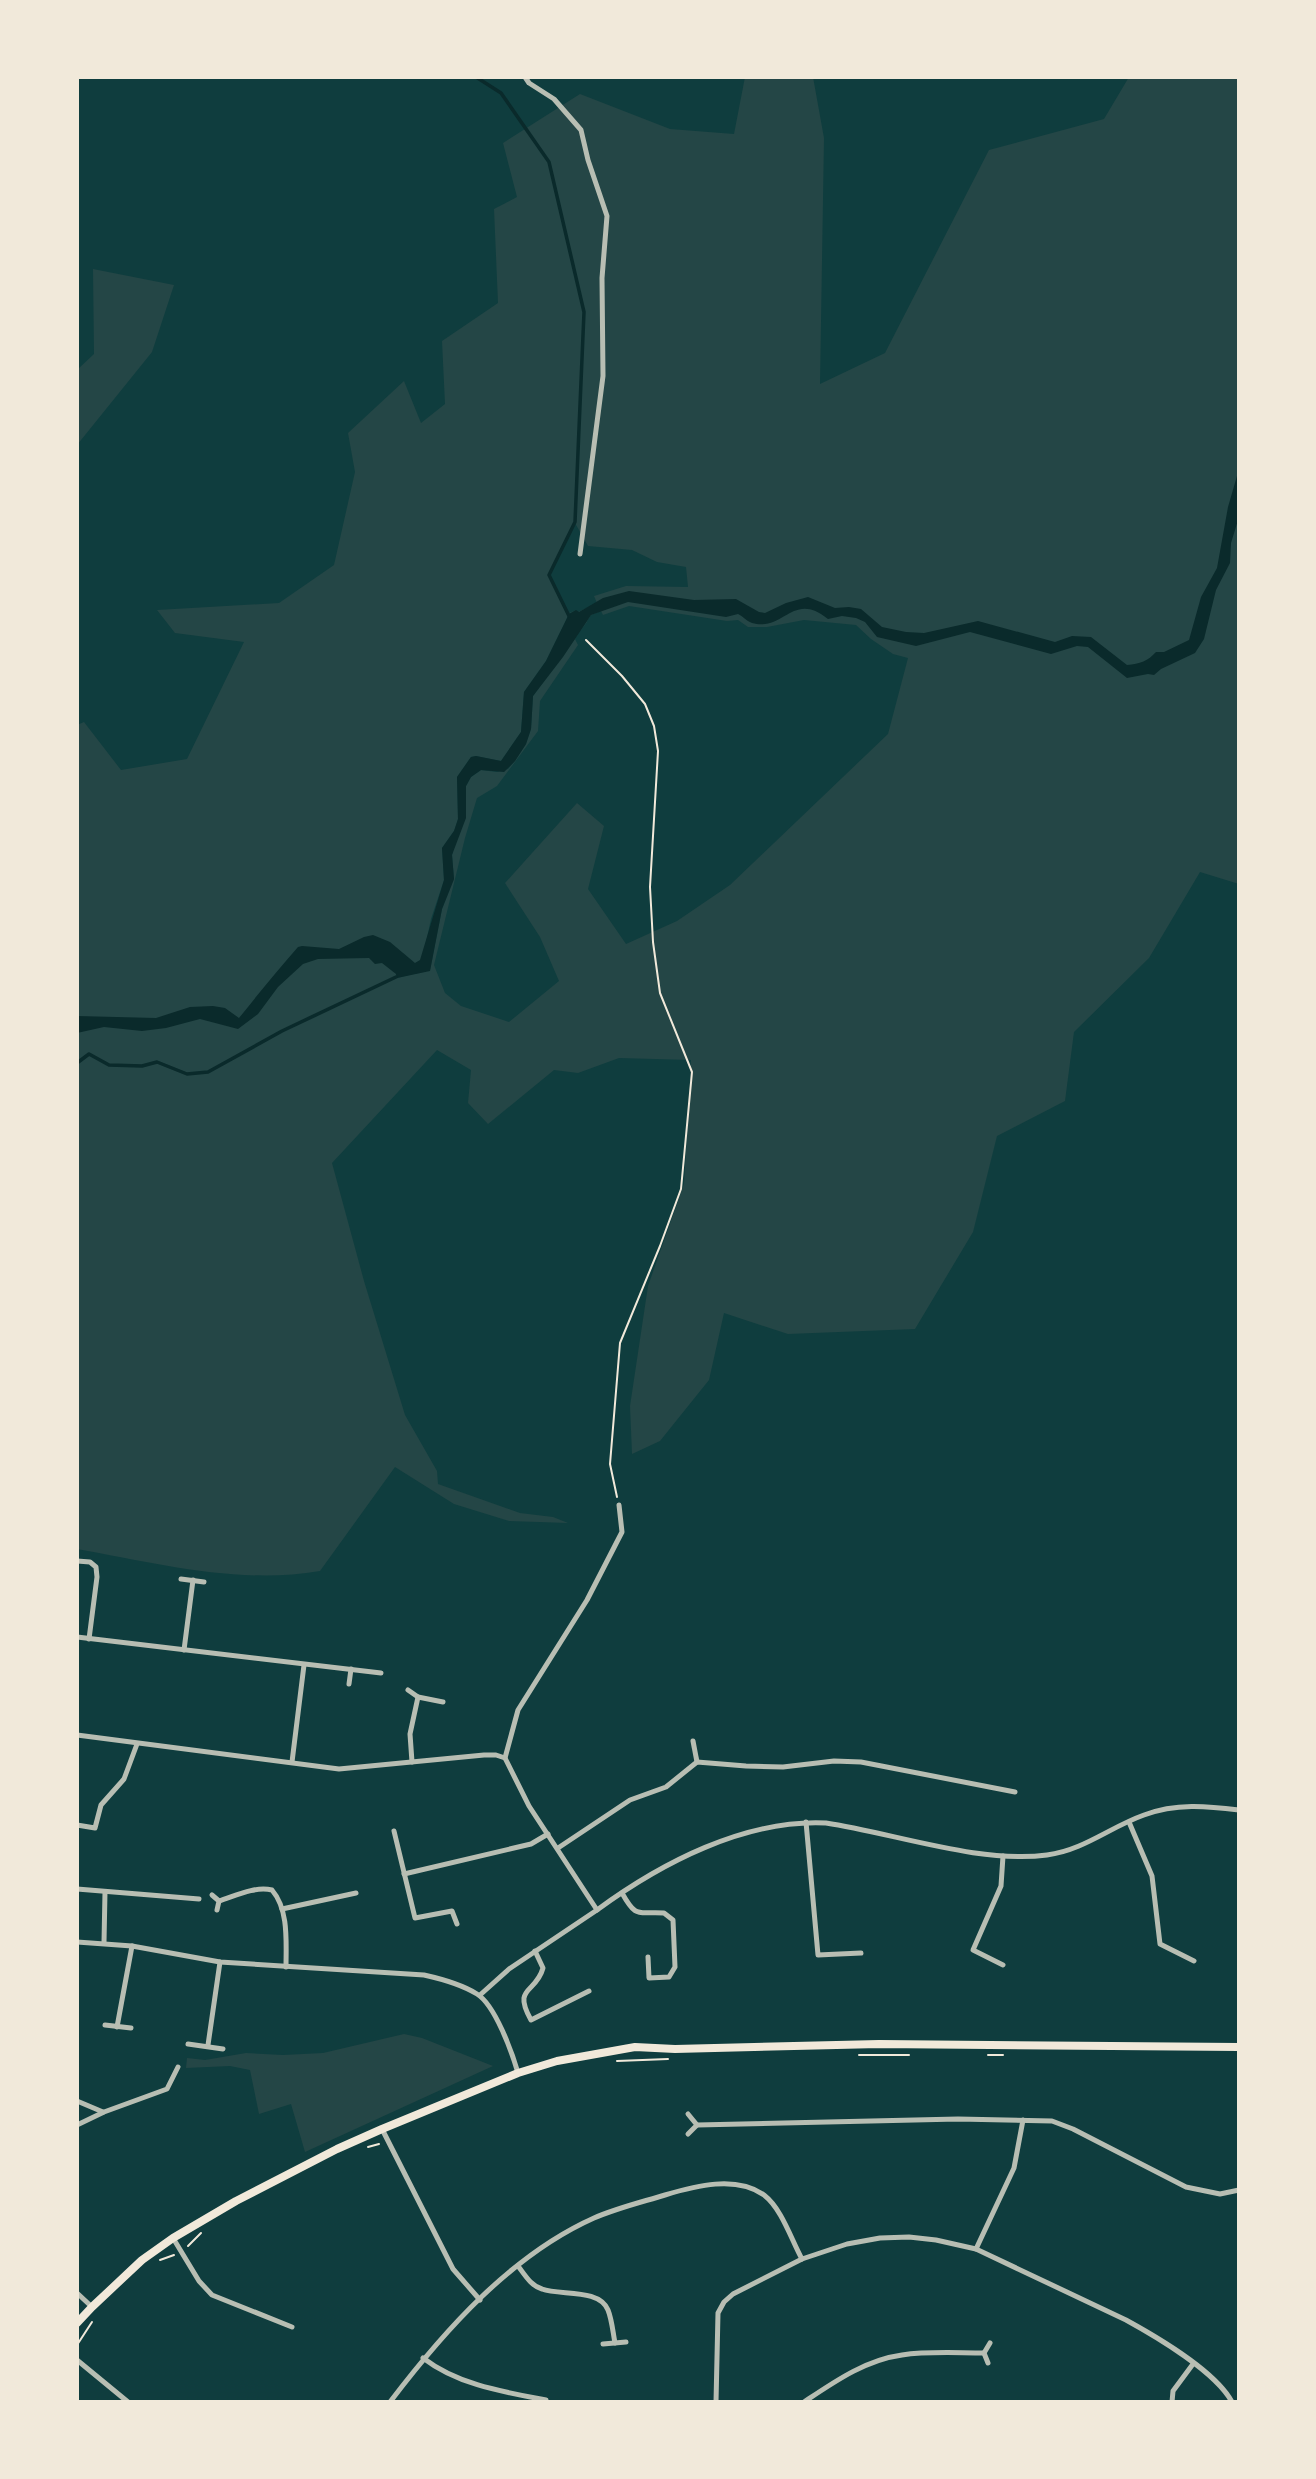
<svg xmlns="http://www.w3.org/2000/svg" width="1316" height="2479" font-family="'Fira Sans',sans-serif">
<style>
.green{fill:#244646;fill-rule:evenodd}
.water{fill:#0a2a2b}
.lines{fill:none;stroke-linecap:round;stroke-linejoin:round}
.stream{stroke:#0a2a2b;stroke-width:3.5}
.path{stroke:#f1e9da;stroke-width:2}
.minor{stroke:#b8beb3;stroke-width:5}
.primary{stroke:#f1e9da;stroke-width:8}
</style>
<rect width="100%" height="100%" fill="#0f3d3e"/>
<g class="green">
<path d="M 745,77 L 813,77 L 824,138 L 820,384 L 885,353 L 989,150 L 1104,119 L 1129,77 L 1239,77 L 1239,884 L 1200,872 L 1149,958 L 1074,1032 L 1065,1101 L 997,1136 L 973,1232 L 915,1329 L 788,1334 L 724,1313 L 709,1380 L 660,1441 L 632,1454 L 630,1406 L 648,1286 L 684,1184 L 691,1060 L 619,1058 L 578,1073 L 554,1070 L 488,1124 L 468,1103 L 471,1070 L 437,1050 L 332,1163 L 364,1281 L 405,1415 L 437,1471 L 438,1484 L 520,1513 L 553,1517 L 568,1523 L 509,1521 L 454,1504 L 395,1467 L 320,1571 C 239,1585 156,1563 77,1549 L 77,725 L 84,722 L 121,770 L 187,759 L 244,642 L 175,633 L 157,610 L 279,603 L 334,565 L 355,472 L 348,433 L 404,381 L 421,423 L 445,404 L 442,341 L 498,303 L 494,209 L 517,197 L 503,143 L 580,94 L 670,129 L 734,134 ZM 575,523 L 588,546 L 632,550 L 657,562 L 686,567 L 688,587 L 626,586 L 594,596 L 597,603 L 578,612 L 587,622 L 533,696 L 531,729 L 526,744 L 515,761 L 508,769 L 497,772 L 481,770 L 471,777 L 466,786 L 466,793 L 452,855 L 454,879 L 442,909 L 430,970 L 397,978 L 396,974 L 421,960 L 423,956 L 431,919 L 444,880 L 442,848 L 454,831 L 458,819 L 457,777 L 471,757 L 476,756 L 501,761 L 521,732 L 524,692 L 546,661 L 569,614 L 576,610 L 567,614 L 556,586 L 549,575 ZM 629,606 L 727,621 L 738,620 L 748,627 L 767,627 L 804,620 L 856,625 L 871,639 L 893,654 L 908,658 L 888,734 L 730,885 L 677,921 L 626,944 L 588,889 L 604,826 L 577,803 L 505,883 L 540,937 L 559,981 L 509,1022 L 461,1006 L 445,993 L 434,965 L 465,838 L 477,798 L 497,786 L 538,731 L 540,701 L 578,645 L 575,639 L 591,615 L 601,611 L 603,615 Z"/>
<path d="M 93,269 L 174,285 L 152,352 L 77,445 L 77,370 L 94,354 Z"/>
<path d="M 404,2034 L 422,2038 L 493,2066 L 305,2152 L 291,2104 L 259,2114 L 250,2070 L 230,2066 L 186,2068 L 187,2058 L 205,2060 L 246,2053 L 283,2055 L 323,2053 Z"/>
</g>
<path class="water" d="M 1239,469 L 1239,517 L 1231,543 L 1230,563 L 1216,590 L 1204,639 L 1195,653 L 1161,669 L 1154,675 L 1148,674 L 1127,678 L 1088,647 L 1077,646 L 1051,654 L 970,632 L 916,646 L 877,637 L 865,622 L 856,618 L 842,616 L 828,619 C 793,590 784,632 752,623 C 746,621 743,616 738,614 L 726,617 L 628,602 L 591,615 L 563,657 L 533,696 L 531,729 L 526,744 L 515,761 L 504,772 L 481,770 L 471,777 L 466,786 L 466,818 L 452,855 L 454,879 L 442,909 L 430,971 L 397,978 L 396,974 L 382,963 L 375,964 L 369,958 L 318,959 L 303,964 L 278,987 L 258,1014 L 238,1029 L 200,1019 L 166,1028 L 142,1031 L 104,1027 L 77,1033 L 77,1016 L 156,1018 L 190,1007 L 213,1006 L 225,1008 L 239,1018 C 259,993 277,971 298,947 L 302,946 L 339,949 L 364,937 L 373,935 L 390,942 L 415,963 L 420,960 L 444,880 L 442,848 L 454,831 L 458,819 L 457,777 L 471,757 L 476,756 L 501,761 L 521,732 L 524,692 L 546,661 L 569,614 L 576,610 L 579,612 L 603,598 L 629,591 L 694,600 L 736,599 L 759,612 L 765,613 L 786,603 L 808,597 L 835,608 L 849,607 L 861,609 L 882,627 L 906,632 L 924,633 L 978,621 L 1055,642 L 1072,636 L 1091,637 L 1127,665 C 1140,664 1148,661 1156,652 L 1164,652 L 1189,640 L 1201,597 L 1217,568 L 1228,507 Z"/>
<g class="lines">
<g class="stream">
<path d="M 476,77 L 501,93 L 549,162 L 584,312 L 575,522 L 549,575 L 569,616"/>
<path d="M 77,1063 L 89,1054 L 109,1065 L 142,1066 L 157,1062 L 187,1074 L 208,1072 L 282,1031 L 396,977"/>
</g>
<g class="path">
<path d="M 586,640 L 622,676 L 645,704 L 654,726 L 658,751 L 650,887 L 653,942 L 660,993 L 692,1072 L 681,1189 L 660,1246 L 620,1343 L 610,1464 L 617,1497"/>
<path d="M 859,2055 L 909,2055"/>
<path d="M 988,2055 L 1003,2055"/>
<path d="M 617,2061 L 668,2059"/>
<path d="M 368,2147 L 379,2144"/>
<path d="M 188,2246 L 201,2233"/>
<path d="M 160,2260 L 174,2255"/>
<path d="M 77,2345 L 92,2322"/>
</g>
<g class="minor">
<path d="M 525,77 L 529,83 L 554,99 L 581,130 L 588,160 L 607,216 L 602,278 L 603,376 L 580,554"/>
<path d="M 77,1561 L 90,1562 L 96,1567 L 97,1577 L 89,1639"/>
<path d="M 181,1579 L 204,1582"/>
<path d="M 77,1637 L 381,1673"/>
<path d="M 184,1650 L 193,1580"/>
<path d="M 349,1684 L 351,1669"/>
<path d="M 408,1690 L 418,1697"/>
<path d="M 77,1735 L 339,1769 L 484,1755 L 496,1755 L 505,1758"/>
<path d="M 693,1741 L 697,1762"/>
<path d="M 292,1762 L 304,1665"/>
<path d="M 412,1762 L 410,1734 L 418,1697 L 443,1702"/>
<path d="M 806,1822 L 818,1955 L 861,1953"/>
<path d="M 1129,1822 L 1152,1876 L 1160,1944 L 1194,1961"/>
<path d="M 77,1825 L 95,1828 L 101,1805 L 124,1779 L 137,1744"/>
<path d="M 394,1831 L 415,1918 L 452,1911 L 457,1924"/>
<path d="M 558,1848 L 630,1800 L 666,1787 L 697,1762 L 746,1766 L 783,1767 L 834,1761 L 861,1762 L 1015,1792"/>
<path d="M 404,1874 L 531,1844 L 548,1834"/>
<path d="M 77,1889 L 199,1899"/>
<path d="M 622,1893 C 637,1920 638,1911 664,1913 L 673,1920 L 675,1967 L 669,1977 L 649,1978 L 648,1957"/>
<path d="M 212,1895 L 219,1901 L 217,1910"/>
<path d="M 219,1901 C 235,1896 254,1886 272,1890 C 289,1910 286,1942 286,1967"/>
<path d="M 282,1909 L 356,1893"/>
<path d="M 597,1910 C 661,1863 745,1819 826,1823 C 893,1833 980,1864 1047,1855 C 1084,1850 1110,1827 1144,1815 C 1176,1803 1207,1806 1239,1810"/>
<path d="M 77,1942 L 132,1946 L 220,1962 L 424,1975 C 442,1979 461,1984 477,1994 C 495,2005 512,2052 518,2073"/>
<path d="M 104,1942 L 105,1892"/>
<path d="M 535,1951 L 543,1968 C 536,1994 512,1986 531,2020 L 589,1991"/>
<path d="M 1003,1965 L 973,1950 L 1001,1886 L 1003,1856"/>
<path d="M 480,1995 L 509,1969 L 597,1910 L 529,1806 L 505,1758 L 518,1710 L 587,1600 L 622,1532 L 619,1505"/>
<path d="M 105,2025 L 131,2028"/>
<path d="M 117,2027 L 132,1946"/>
<path d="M 188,2044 L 223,2049"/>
<path d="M 208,2045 L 220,1962"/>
<path d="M 77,2101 L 103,2112"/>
<path d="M 688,2114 L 697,2125 L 688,2134"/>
<path d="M 77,2125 L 104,2112 L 167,2089 L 178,2067"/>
<path d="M 697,2125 L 958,2119 L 1052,2121 L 1073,2129 L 1186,2187 L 1220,2194 L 1239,2190"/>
<path d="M 382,2129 L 453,2269 L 480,2300"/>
<path d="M 173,2238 L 199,2281 L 212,2295 L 292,2327"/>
<path d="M 976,2249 L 1014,2168 L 1023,2120"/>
<path d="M 518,2266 C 525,2275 531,2286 542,2289 C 560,2296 599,2288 608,2310 C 612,2320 613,2333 615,2343"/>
<path d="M 77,2293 L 92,2307"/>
<path d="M 603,2344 L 626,2342"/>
<path d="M 423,2358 C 458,2385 504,2392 546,2400"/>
<path d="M 77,2360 L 128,2402"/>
<path d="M 988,2363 L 984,2353 L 990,2343"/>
<path d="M 390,2402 C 444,2331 511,2255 594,2218 C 617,2208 642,2202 665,2195 C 695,2186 736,2175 764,2195 C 782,2209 791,2239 802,2259"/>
<path d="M 716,2402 L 718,2313 L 724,2302 L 733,2294 L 802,2259 L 847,2244 L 880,2238 L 909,2237 L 936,2240 L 976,2249 L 1126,2320 C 1157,2337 1216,2372 1232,2402"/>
<path d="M 804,2402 C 834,2382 865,2360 902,2355 C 928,2351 956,2353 984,2353"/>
<path d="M 1172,2402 L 1173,2391 L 1193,2364"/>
</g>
<path class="primary" d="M 77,2323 L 92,2307 L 142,2260 L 173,2238 L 236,2201 L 337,2149 L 382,2129 L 518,2073 L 557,2061 L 635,2047 L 675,2049 L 879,2044 L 1239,2047"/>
</g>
<rect width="1316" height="2479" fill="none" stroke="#f1e9da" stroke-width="158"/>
</svg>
